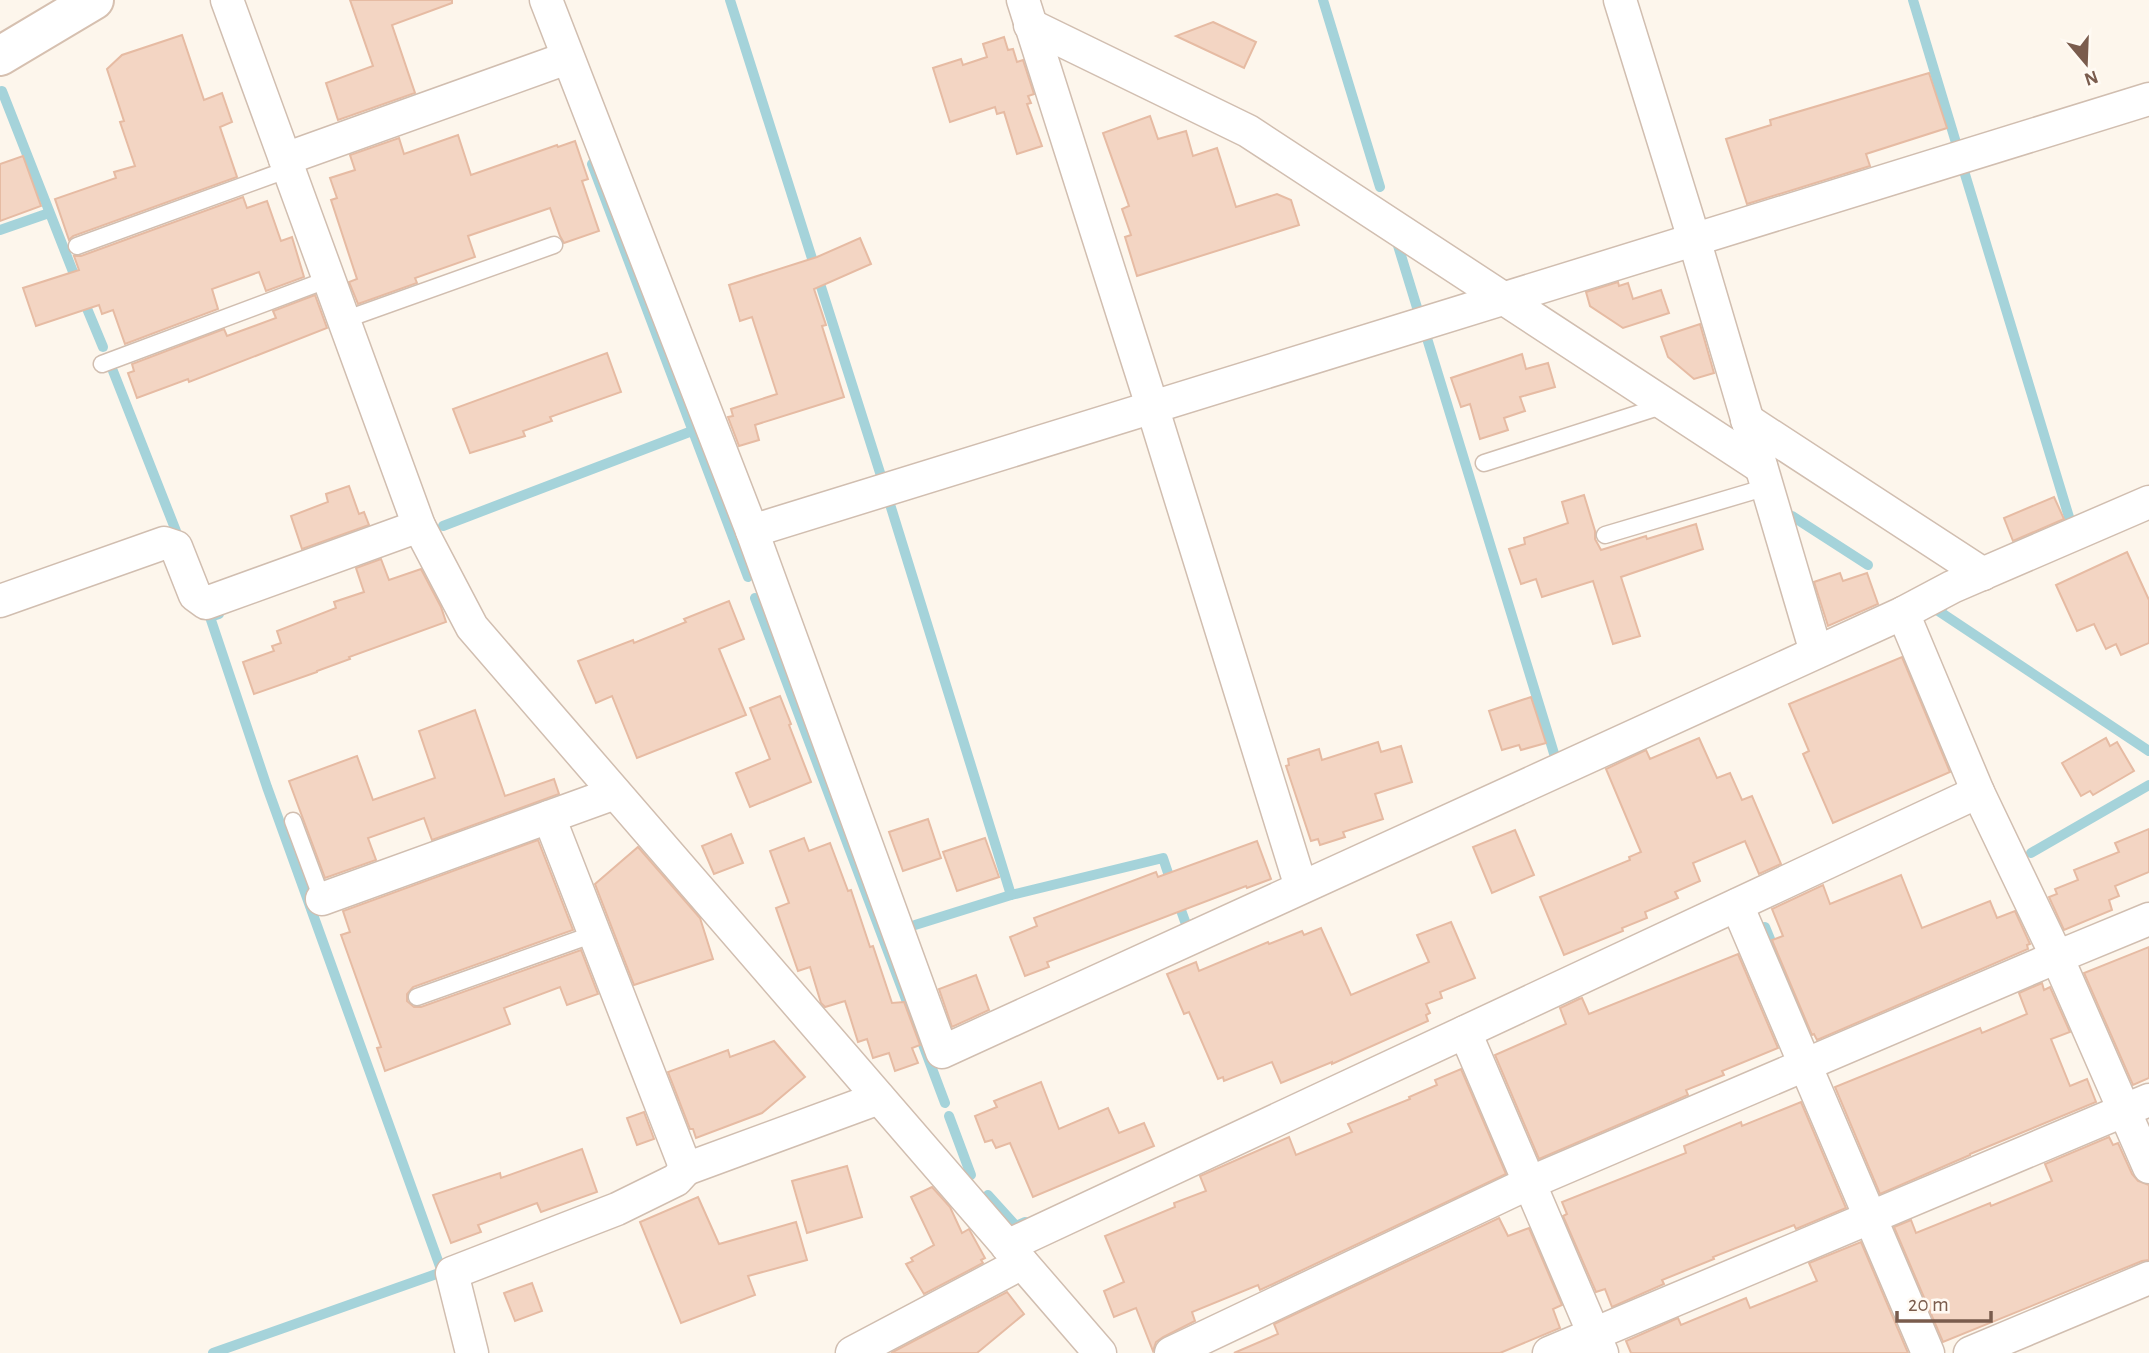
<svg xmlns="http://www.w3.org/2000/svg" width="2149" height="1353" font-family="'Alegreya Sans',sans-serif">
<style>
.lines{fill:none;stroke-linecap:round;stroke-linejoin:round}
.stream{stroke:#a5d3da;stroke-width:10}
.building{fill:#f3d5c3;stroke:#e6bba3;stroke-width:2}
.service-casing{stroke:#d1beb0;stroke-width:19}
.minor-casing{stroke:#d1beb0;stroke-width:35}
.secondary-casing{stroke:#d6c0b0;stroke-width:42}
.service{stroke:#fff;stroke-width:16}
.minor{stroke:#fff;stroke-width:32}
.secondary{stroke:#fff;stroke-width:38}
</style>
<rect width="100%" height="100%" fill="#fdf6ec"/>
<g class="lines">
<g class="stream">
<path d="M 730,0 L 882,479"/>
<path d="M 1323,0 L 1380,187"/>
<path d="M 1913,0 L 1957,146"/>
<path d="M 2,91 L 77,282"/>
<path d="M 592,164 L 748,577"/>
<path d="M 1964,171 L 2072,527"/>
<path d="M 0,230 L 49,213"/>
<path d="M 1396,239 L 1419,314"/>
<path d="M 83,299 L 103,347"/>
<path d="M 1426,335 L 1556,760"/>
<path d="M 113,371 L 176,531"/>
<path d="M 889,501 L 1011,895 L 1163,858 L 1172,885"/>
<path d="M 1792,516 L 1868,565"/>
<path d="M 443,526 L 692,431"/>
<path d="M 755,598 L 945,1103"/>
<path d="M 1943,607 L 1937,610 L 2149,751"/>
<path d="M 2031,853 L 2149,785"/>
<path d="M 1177,899 L 1187,927 L 1195,923"/>
<path d="M 915,925 L 1011,895"/>
<path d="M 1765,927 L 1804,1022"/>
<path d="M 949,1116 L 971,1175"/>
<path d="M 988,1195 L 1016,1226 L 1025,1222"/>
<path d="M 213,1353 L 442,1272 L 267,787 L 210,617 L 219,614"/>
</g>
</g>
<g class="building">
<path d="M 350,0 L 452,0 L 452,3 L 392,25 L 415,93 L 338,120 L 326,83 L 373,66 Z"/>
<path d="M 1213,22 L 1256,42 L 1244,68 L 1176,36 Z"/>
<path d="M 182,35 L 204,100 L 222,93 L 232,122 L 220,127 L 237,177 L 73,236 L 69,240 L 55,199 L 116,178 L 114,172 L 135,166 L 120,122 L 124,121 L 107,69 L 122,55 Z"/>
<path d="M 1004,37 L 1008,50 L 1013,49 L 1017,62 L 1023,60 L 1034,94 L 1028,96 L 1031,103 L 1027,104 L 1042,146 L 1017,154 L 1004,112 L 997,114 L 995,107 L 950,122 L 933,68 L 961,59 L 963,65 L 987,57 L 983,44 Z"/>
<path d="M 1929,73 L 1947,128 L 1866,154 L 1870,166 L 1747,204 L 1726,139 L 1771,125 L 1770,120 Z"/>
<path d="M 1150,116 L 1158,139 L 1186,131 L 1193,156 L 1217,148 L 1236,207 L 1277,194 L 1291,200 L 1299,225 L 1137,276 L 1125,237 L 1131,235 L 1122,209 L 1129,206 L 1103,133 Z"/>
<path d="M 458,135 L 471,175 L 557,145 L 558,147 L 575,141 L 588,179 L 582,181 L 599,231 L 564,243 L 560,236 L 550,208 L 468,236 L 475,257 L 415,278 L 417,283 L 358,304 L 349,282 L 357,279 L 331,200 L 337,198 L 330,178 L 355,170 L 350,155 L 399,138 L 404,154 Z"/>
<path d="M 23,156 L 41,206 L 0,221 L 0,164 Z"/>
<path d="M 243,197 L 247,208 L 267,201 L 281,241 L 292,237 L 304,277 L 266,291 L 259,272 L 212,289 L 218,309 L 125,344 L 113,310 L 102,314 L 99,305 L 36,326 L 23,288 L 79,270 L 74,256 L 81,256 Z"/>
<path d="M 860,238 L 871,264 L 814,289 L 826,325 L 822,326 L 844,397 L 755,425 L 759,440 L 739,446 L 728,417 L 733,416 L 731,409 L 777,394 L 752,317 L 740,321 L 729,285 L 817,257 Z"/>
<path d="M 1618,282 L 1619,286 L 1628,283 L 1633,299 L 1661,290 L 1669,313 L 1623,328 L 1590,306 L 1586,292 Z"/>
<path d="M 315,295 L 327,328 L 189,382 L 188,379 L 137,398 L 128,373 L 134,371 L 132,364 L 224,329 L 227,336 L 276,318 L 273,311 Z"/>
<path d="M 1700,324 L 1714,373 L 1694,379 L 1668,357 L 1661,337 Z"/>
<path d="M 607,353 L 621,392 L 550,417 L 552,421 L 523,431 L 525,436 L 470,453 L 453,409 Z"/>
<path d="M 1522,354 L 1526,369 L 1548,363 L 1555,387 L 1520,397 L 1525,411 L 1504,418 L 1508,430 L 1480,439 L 1470,404 L 1461,407 L 1451,378 Z"/>
<path d="M 349,486 L 359,514 L 364,512 L 369,525 L 302,549 L 291,516 L 328,502 L 326,494 Z"/>
<path d="M 1584,495 L 1595,531 L 1595,539 L 1601,550 L 1646,536 L 1647,539 L 1696,524 L 1703,549 L 1621,577 L 1640,636 L 1613,644 L 1593,581 L 1542,597 L 1536,579 L 1521,584 L 1509,549 L 1525,544 L 1524,538 L 1568,523 L 1562,502 Z"/>
<path d="M 2054,497 L 2064,519 L 2013,541 L 2004,518 Z"/>
<path d="M 2127,552 L 2149,600 L 2149,643 L 2121,655 L 2116,644 L 2106,649 L 2094,624 L 2077,631 L 2056,585 Z"/>
<path d="M 381,559 L 389,580 L 421,569 L 441,607 L 446,622 L 349,657 L 350,659 L 317,671 L 317,672 L 254,694 L 243,662 L 274,651 L 272,646 L 281,643 L 277,631 L 336,608 L 334,602 L 364,592 L 356,568 Z"/>
<path d="M 1840,573 L 1843,581 L 1867,573 L 1878,604 L 1828,626 L 1814,582 Z"/>
<path d="M 729,601 L 744,639 L 719,649 L 746,715 L 637,758 L 612,696 L 596,703 L 578,661 L 633,640 L 634,643 L 686,622 L 684,619 Z"/>
<path d="M 1902,657 L 1950,772 L 1833,823 L 1803,754 L 1809,751 L 1789,704 Z"/>
<path d="M 780,696 L 791,724 L 789,725 L 811,782 L 750,807 L 736,773 L 770,759 L 750,708 Z"/>
<path d="M 1531,697 L 1546,743 L 1521,750 L 1519,745 L 1502,750 L 1489,711 Z"/>
<path d="M 475,710 L 505,796 L 554,779 L 559,794 L 432,840 L 424,818 L 368,838 L 376,860 L 325,878 L 289,781 L 357,756 L 373,800 L 435,778 L 419,731 Z"/>
<path d="M 1699,738 L 1717,778 L 1730,773 L 1742,800 L 1752,796 L 1781,864 L 1759,874 L 1745,841 L 1693,863 L 1700,881 L 1675,892 L 1678,898 L 1645,912 L 1647,918 L 1622,928 L 1623,931 L 1564,955 L 1540,897 L 1630,860 L 1629,857 L 1641,852 L 1606,769 L 1646,750 L 1650,759 Z"/>
<path d="M 2106,738 L 2110,746 L 2117,742 L 2134,771 L 2093,795 L 2090,791 L 2081,796 L 2062,763 Z"/>
<path d="M 1378,742 L 1381,752 L 1401,746 L 1412,782 L 1375,794 L 1383,819 L 1343,832 L 1345,837 L 1320,845 L 1318,839 L 1311,841 L 1286,766 L 1289,765 L 1288,759 L 1319,749 L 1322,760 Z"/>
<path d="M 928,819 L 941,858 L 903,871 L 889,832 Z"/>
<path d="M 2149,829 L 2149,872 L 2115,886 L 2119,896 L 2109,900 L 2112,910 L 2064,930 L 2049,897 L 2057,894 L 2055,889 L 2078,880 L 2074,870 L 2119,852 L 2115,843 Z"/>
<path d="M 1515,830 L 1534,875 L 1492,893 L 1473,847 Z"/>
<path d="M 731,834 L 743,863 L 714,874 L 702,846 Z"/>
<path d="M 804,838 L 809,851 L 830,843 L 848,891 L 851,890 L 870,947 L 873,946 L 892,1003 L 904,1002 L 920,1045 L 912,1048 L 918,1063 L 895,1071 L 889,1053 L 873,1058 L 867,1039 L 858,1042 L 845,1001 L 825,1007 L 821,1003 L 810,967 L 798,971 L 776,908 L 789,903 L 770,851 Z"/>
<path d="M 985,838 L 999,877 L 957,891 L 943,852 Z"/>
<path d="M 538,840 L 573,930 L 413,987 L 407,994 L 407,1001 L 414,1007 L 421,1007 L 581,950 L 598,994 L 567,1005 L 560,987 L 504,1008 L 510,1024 L 385,1071 L 377,1048 L 381,1047 L 341,935 L 350,932 L 343,911 Z"/>
<path d="M 1257,841 L 1271,879 L 1247,888 L 1246,886 L 1047,962 L 1049,967 L 1025,976 L 1010,937 L 1037,926 L 1034,918 L 1156,872 L 1158,877 Z"/>
<path d="M 638,847 L 700,918 L 713,959 L 634,985 L 595,884 Z"/>
<path d="M 1901,875 L 1922,928 L 1990,901 L 1997,918 L 2015,911 L 2030,944 L 2027,945 L 2028,949 L 1817,1040 L 1814,1034 L 1812,1035 L 1772,940 L 1783,936 L 1772,909 L 1823,885 L 1830,904 Z"/>
<path d="M 1451,922 L 1475,978 L 1440,992 L 1442,998 L 1426,1004 L 1430,1013 L 1426,1015 L 1428,1021 L 1332,1064 L 1332,1062 L 1281,1083 L 1272,1062 L 1224,1081 L 1223,1077 L 1218,1079 L 1189,1012 L 1184,1014 L 1167,974 L 1196,962 L 1199,971 L 1268,942 L 1269,944 L 1302,931 L 1304,935 L 1321,928 L 1351,995 L 1429,962 L 1417,935 Z"/>
<path d="M 2149,947 L 2149,1078 L 2133,1085 L 2084,973 Z"/>
<path d="M 1738,954 L 1778,1048 L 1722,1071 L 1724,1075 L 1686,1090 L 1688,1095 L 1539,1159 L 1495,1055 L 1566,1024 L 1560,1008 L 1579,999 L 1582,998 L 1589,1014 Z"/>
<path d="M 976,975 L 989,1010 L 952,1027 L 939,989 Z"/>
<path d="M 2042,983 L 2044,990 L 2050,987 L 2070,1032 L 2051,1039 L 2070,1086 L 2087,1079 L 2096,1102 L 1970,1154 L 1970,1155 L 1880,1194 L 1835,1087 L 1980,1028 L 1982,1033 L 2027,1014 L 2019,993 Z"/>
<path d="M 774,1041 L 805,1077 L 762,1113 L 696,1138 L 693,1129 L 690,1129 L 668,1072 L 728,1050 L 730,1057 Z"/>
<path d="M 1461,1069 L 1506,1174 L 1260,1290 L 1258,1285 L 1192,1312 L 1195,1321 L 1163,1337 L 1156,1342 L 1153,1351 L 1136,1308 L 1114,1317 L 1104,1291 L 1124,1282 L 1105,1236 L 1175,1207 L 1174,1203 L 1206,1191 L 1200,1176 L 1289,1137 L 1296,1155 L 1352,1132 L 1348,1124 L 1410,1099 L 1409,1097 L 1437,1085 L 1435,1080 Z"/>
<path d="M 1041,1082 L 1059,1129 L 1108,1108 L 1119,1133 L 1144,1123 L 1154,1146 L 1033,1197 L 1010,1143 L 996,1148 L 992,1140 L 985,1142 L 975,1116 L 997,1107 L 994,1101 Z"/>
<path d="M 1801,1102 L 1846,1208 L 1796,1229 L 1794,1225 L 1713,1257 L 1714,1259 L 1662,1280 L 1664,1284 L 1612,1307 L 1605,1289 L 1596,1292 L 1563,1216 L 1567,1214 L 1562,1202 L 1686,1153 L 1684,1146 L 1741,1122 L 1742,1126 Z"/>
<path d="M 644,1112 L 654,1139 L 637,1145 L 627,1118 Z"/>
<path d="M 2109,1137 L 2113,1145 L 2118,1143 L 2132,1174 L 2138,1181 L 2149,1185 L 2149,1260 L 2142,1261 L 1943,1342 L 1894,1227 L 1911,1220 L 1916,1233 L 1990,1203 L 1991,1206 L 2052,1181 L 2045,1164 Z"/>
<path d="M 582,1149 L 597,1192 L 541,1212 L 537,1203 L 478,1225 L 481,1232 L 451,1243 L 433,1195 L 500,1173 L 501,1178 Z"/>
<path d="M 847,1166 L 862,1217 L 807,1233 L 792,1181 Z"/>
<path d="M 932,1187 L 950,1207 L 962,1233 L 969,1229 L 985,1258 L 981,1260 L 983,1263 L 924,1294 L 906,1264 L 913,1261 L 911,1258 L 934,1245 L 911,1197 Z"/>
<path d="M 698,1197 L 719,1244 L 796,1222 L 807,1260 L 748,1276 L 755,1295 L 681,1323 L 640,1222 Z"/>
<path d="M 1499,1218 L 1508,1236 L 1529,1228 L 1562,1305 L 1553,1309 L 1560,1328 L 1500,1353 L 1234,1353 L 1278,1334 L 1274,1324 Z"/>
<path d="M 1861,1242 L 1908,1353 L 1631,1353 L 1626,1341 L 1678,1318 L 1681,1325 L 1746,1298 L 1750,1308 L 1817,1281 L 1809,1263 Z"/>
<path d="M 532,1283 L 542,1311 L 515,1321 L 504,1293 Z"/>
<path d="M 1007,1292 L 1024,1314 L 977,1353 L 891,1353 Z"/>
</g>
<g class="lines">
<defs>
<g id="service">
<path d="M 77,246 L 289,169"/>
<path d="M 344,320 L 554,245"/>
<path d="M 102,364 L 329,279"/>
<path d="M 1484,463 L 1665,405"/>
<path d="M 1605,535 L 1767,487"/>
<path d="M 293,821 L 322,899"/>
<path d="M 417,997 L 594,934"/>
</g>
<g id="minor">
<path d="M 227,0 L 419,526 L 472,627 L 1100,1353"/>
<path d="M 546,0 L 752,531 L 942,1052 L 1903,613 L 1952,587 L 2149,502"/>
<path d="M 1023,0 L 1152,406 L 1301,887"/>
<path d="M 1620,0 L 1694,239 L 1816,652"/>
<path d="M 1030,25 L 1248,131 L 1761,467"/>
<path d="M 285,159 L 567,58"/>
<path d="M 1747,420 L 1983,574"/>
<path d="M 752,531 L 2149,99"/>
<path d="M 0,601 L 164,543 L 176,547 L 195,595 L 206,603 L 419,526"/>
<path d="M 1903,613 L 1978,792 L 2057,957 L 2149,1167"/>
<path d="M 549,817 L 686,1169 L 879,1098"/>
<path d="M 322,899 L 615,793"/>
<path d="M 1737,905 L 1928,1353"/>
<path d="M 1465,1032 L 1602,1353"/>
<path d="M 1007,1246 L 1978,792"/>
<path d="M 472,1353 L 452,1273 L 617,1209 L 676,1180 L 686,1169"/>
<path d="M 852,1353 L 1022,1263"/>
<path d="M 1171,1353 L 1529,1183 L 2057,957 L 2149,919"/>
<path d="M 1549,1353 L 2149,1100"/>
<path d="M 1970,1353 L 2149,1278"/>
</g>
<path id="secondary" d="M 0,56 L 94,0"/>
</defs>
<use href="#service" class="service-casing"/>
<use href="#minor" class="minor-casing"/>
<use href="#secondary" class="secondary-casing"/>
<use href="#service" class="service"/>
<use href="#minor" class="minor"/>
<use href="#secondary" class="secondary"/>
</g>
<g transform="translate(2086 63) rotate(161)" stroke="#fffaf3" stroke-width="5" paint-order="stroke">
<path d="M0-5L12 26L0 18L-12 26Z" fill="#7a5c4d"/>
<text y="-10" font-size="19" font-weight="bold" text-anchor="middle" fill="#7a5c4d">N</text>
</g>
<path d="M1897 1311v10h94v-10" fill="none" stroke="#7a5c4d" stroke-width="3.5"/>
<text x="1908" y="1311" font-size="21" fill="#7a5c4d" stroke="#fffaf3" stroke-width="5" paint-order="stroke">20 m</text>
</svg>
